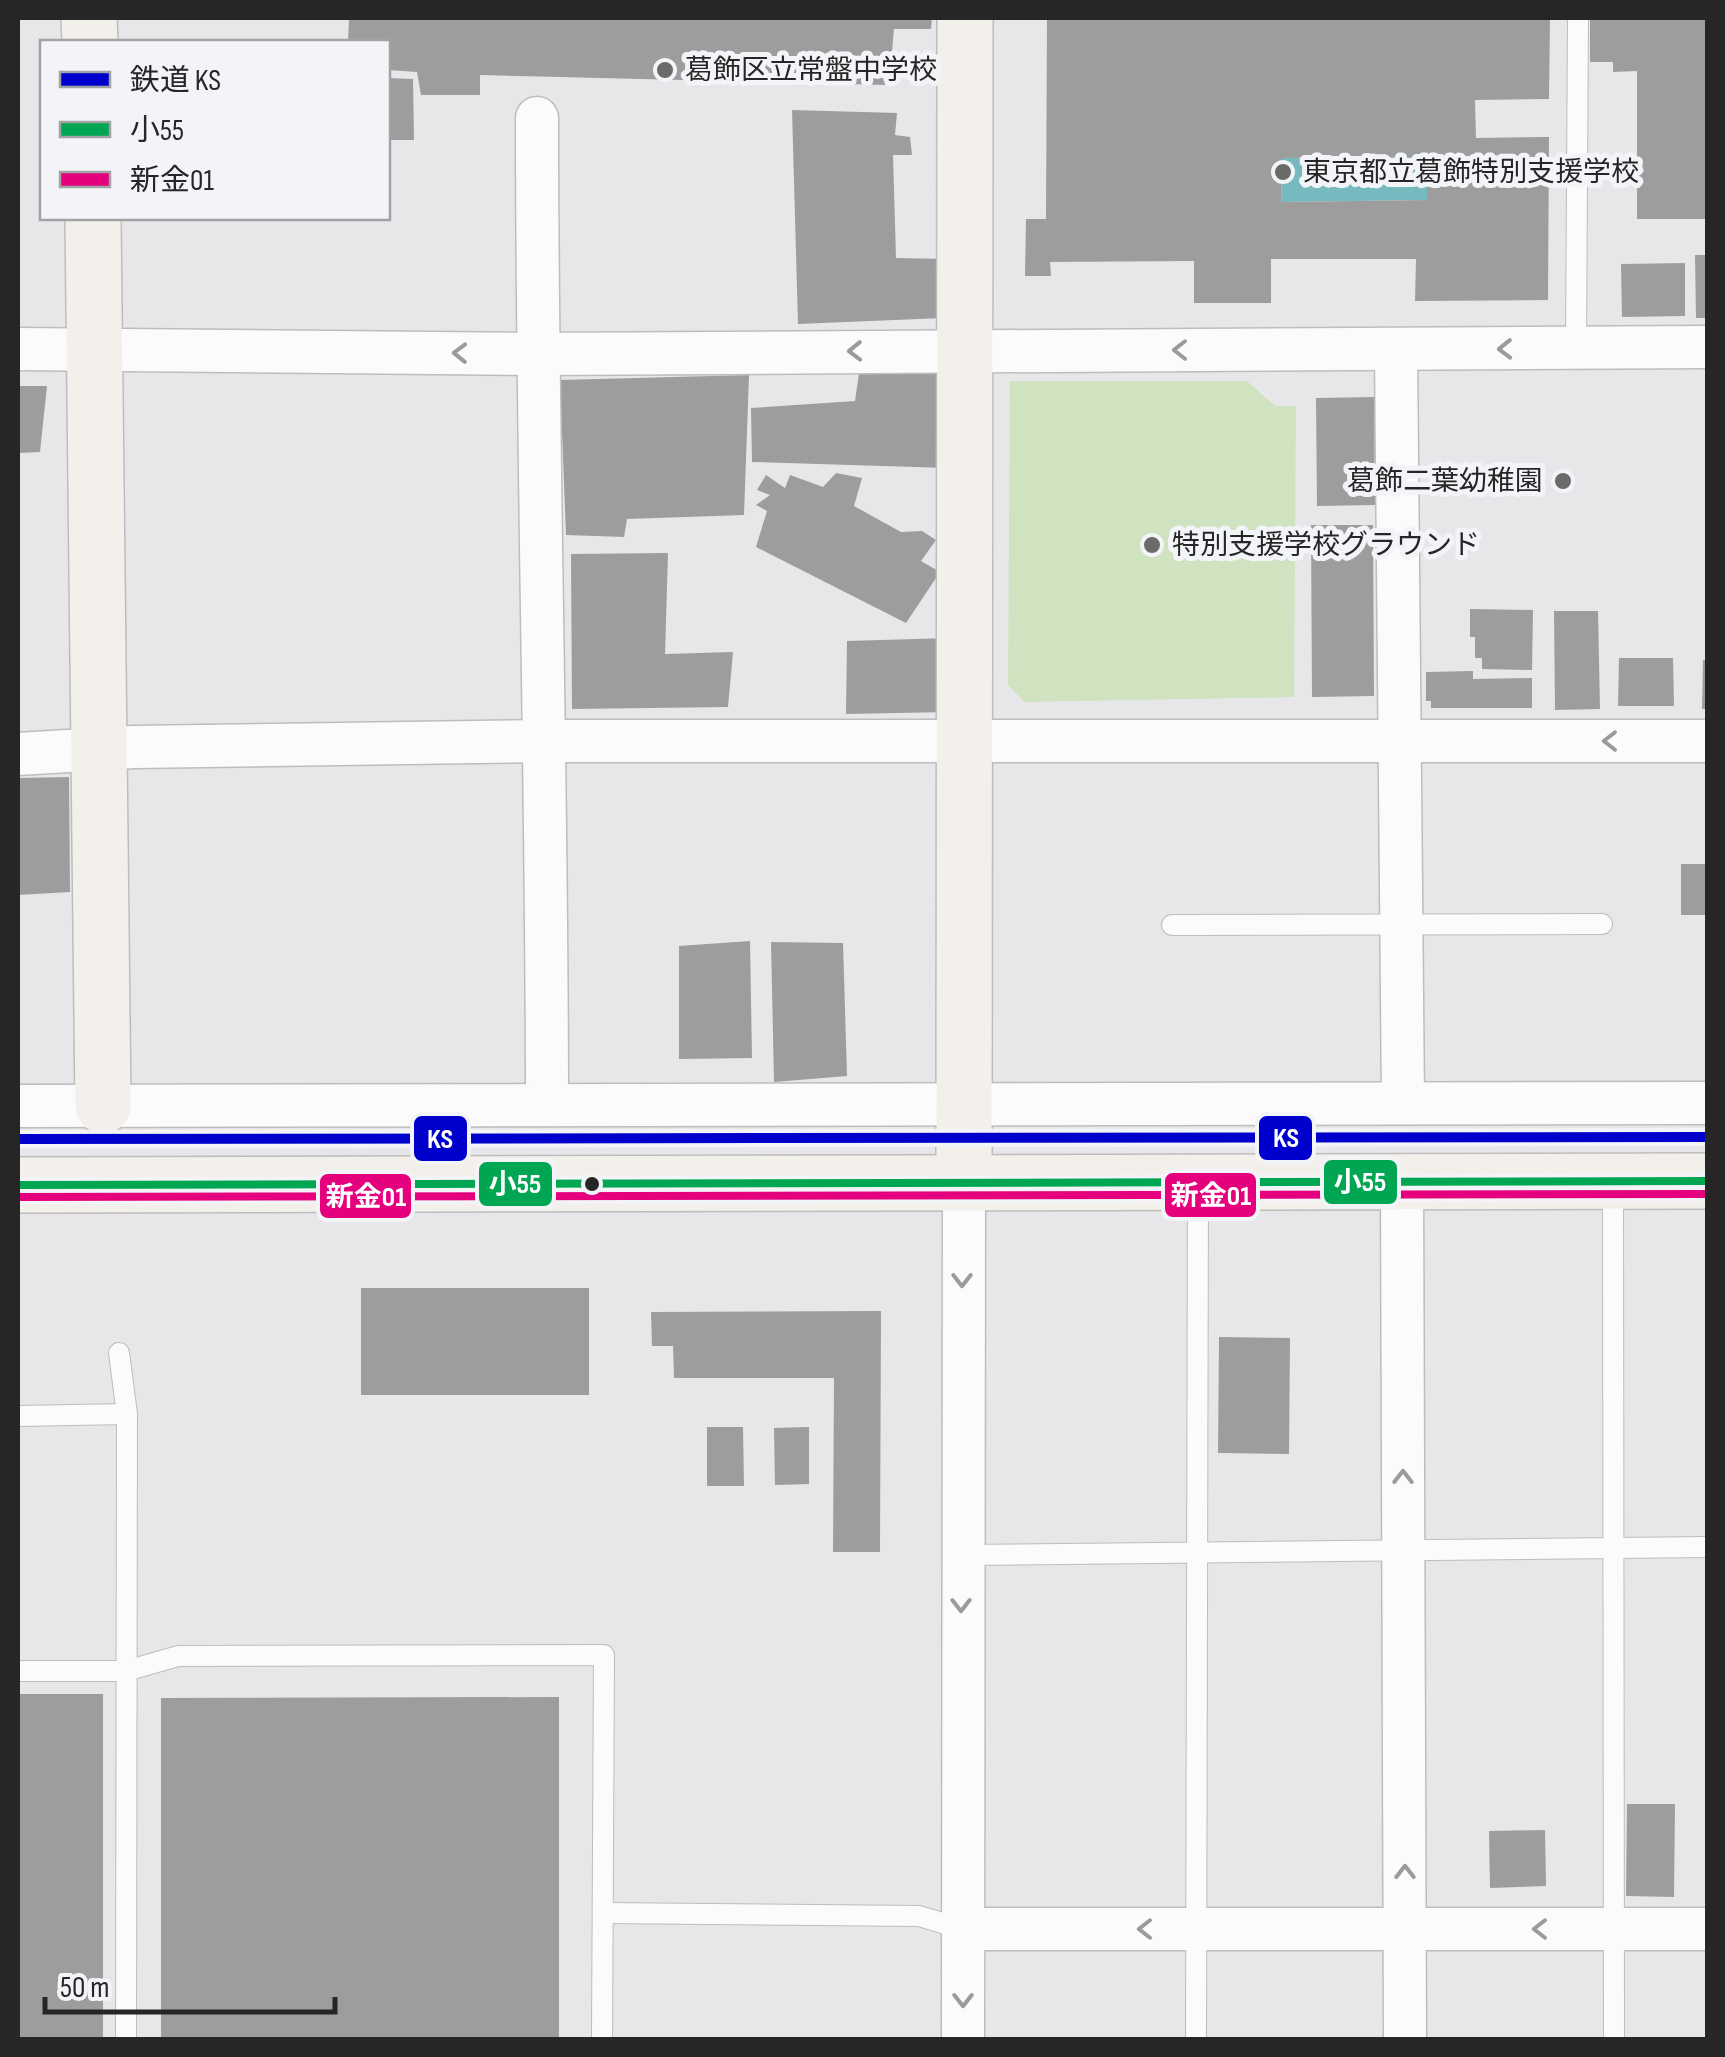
<svg xmlns="http://www.w3.org/2000/svg" width="1725" height="2057" font-family="'Sofia Sans Condensed','Noto Sans JP',sans-serif">
<style>
.green{fill:#cfe3c1}
.water{fill:#76bac0}
.building{fill:#9d9d9d;fill-rule:evenodd}
.lines{fill:none;stroke-linecap:round;stroke-linejoin:round}
.lane-casing{stroke:#bdbdbe;stroke-width:22}
.street-casing{stroke:#bdbdbe;stroke-width:45}
.secondary-casing{stroke:#bdbdbe;stroke-width:58}
.lane{stroke:#fbfbfc;stroke-width:20}
.street{stroke:#fbfbfc;stroke-width:42}
.secondary{stroke:#f3f0eb;stroke-width:55}
.bus-1-casing{stroke:#f3f4f7;stroke-width:15}
.bus-2-casing{stroke:#f3f4f7;stroke-width:15}
.bus-1{stroke:#00a651;stroke-width:8}
.bus-2{stroke:#e5007d;stroke-width:8}
.rail-1-casing{stroke:#f3f4f7;stroke-width:18}
.rail-1{stroke:#0000cd;stroke-width:10}
.oneway{stroke:#9b9b9c}
.poi-dot{fill:#6a6a6b;stroke:#f3f4f7;stroke-width:4}
.bus-dot{fill:#262627;stroke:#f3f4f7;stroke-width:4}
.labels{text-anchor:middle;dominant-baseline:central;stroke-width:10;stroke-linejoin:round;paint-order:stroke}
.poi-label{font-size:28px;fill:#262627;stroke:#f3f4f7;text-anchor:start}
.line-badge{stroke:#f3f4f7;stroke-width:4}
.badge-label{font-size:28px;text-anchor:middle;font-weight:bold;fill:#fff}
</style>
<rect width="100%" height="100%" fill="#e7e7e9"/>
<path class="green" d="M 1010,381 L 1247,381 L 1275,406 L 1296,406 L 1294,697 L 1024,702 L 1008,685 Z"/>
<path class="water" d="M 1427,157 L 1427,200 L 1281,202 L 1282,158 Z"/>
<g class="building">
<path d="M 349,18 L 932,18 L 931,29 L 894,29 L 889,85 L 480,75 L 480,95 L 421,95 L 417,72 L 388,70 L 388,42 L 348,42 Z"/>
<path d="M 1047,18 L 1550,18 L 1549,99 L 1475,100 L 1476,138 L 1549,137 L 1548,300 L 1415,301 L 1416,259 L 1271,259 L 1271,303 L 1194,303 L 1194,261 L 1050,262 L 1051,276 L 1025,276 L 1026,219 L 1046,219 ZM 1427,157 L 1427,200 L 1281,202 L 1282,158 Z"/>
<path d="M 1590,18 L 1708,18 L 1708,219 L 1637,219 L 1637,71 L 1613,72 L 1613,62 L 1590,62 Z"/>
<path d="M 388,78 L 413,79 L 414,140 L 388,140 Z"/>
<path d="M 792,110 L 897,113 L 895,135 L 910,137 L 912,155 L 893,155 L 896,258 L 947,259 L 943,318 L 798,324 Z"/>
<path d="M 1695,255 L 1708,255 L 1708,318 L 1696,318 Z"/>
<path d="M 1685,263 L 1685,316 L 1622,317 L 1621,264 Z"/>
<path d="M 945,355 L 947,468 L 752,462 L 751,408 L 855,401 L 861,359 Z"/>
<path d="M 749,375 L 744,515 L 627,519 L 624,537 L 566,535 L 560,380 Z"/>
<path d="M 18,386 L 47,386 L 40,452 L 18,453 Z"/>
<path d="M 1374,397 L 1375,505 L 1317,506 L 1316,398 Z"/>
<path d="M 836,473 L 862,478 L 854,506 L 901,532 L 922,531 L 936,540 L 921,561 L 940,572 L 906,623 L 756,547 L 767,511 L 756,505 L 770,495 L 757,490 L 766,475 L 785,488 L 790,475 L 823,487 Z"/>
<path d="M 1311,525 L 1373,525 L 1374,696 L 1312,697 Z"/>
<path d="M 668,553 L 665,654 L 733,652 L 728,707 L 572,709 L 571,554 Z"/>
<path d="M 1470,609 L 1533,610 L 1532,670 L 1482,669 L 1482,658 L 1475,658 L 1475,637 L 1470,637 Z"/>
<path d="M 1554,611 L 1598,611 L 1600,709 L 1555,710 Z"/>
<path d="M 950,638 L 949,712 L 846,714 L 847,641 Z"/>
<path d="M 1619,658 L 1673,658 L 1674,706 L 1618,706 Z"/>
<path d="M 1703,660 L 1708,660 L 1708,709 L 1702,709 Z"/>
<path d="M 1473,671 L 1473,679 L 1532,678 L 1532,708 L 1431,708 L 1431,701 L 1426,701 L 1426,672 Z"/>
<path d="M 69,777 L 70,892 L 18,895 L 18,778 Z"/>
<rect x="1681" y="864" width="27" height="51"/>
<path d="M 750,941 L 752,1058 L 679,1059 L 679,946 Z"/>
<path d="M 771,942 L 843,943 L 847,1076 L 774,1082 Z"/>
<rect x="361" y="1288" width="228" height="107"/>
<path d="M 881,1311 L 880,1552 L 833,1552 L 834,1378 L 674,1378 L 673,1346 L 652,1346 L 651,1312 Z"/>
<path d="M 1219,1337 L 1290,1338 L 1289,1454 L 1218,1453 Z"/>
<path d="M 707,1427 L 743,1427 L 744,1486 L 707,1486 Z"/>
<path d="M 809,1427 L 809,1484 L 775,1485 L 774,1428 Z"/>
<rect x="18" y="1694" width="85" height="346"/>
<path d="M 559,1697 L 559,2040 L 161,2040 L 161,1698 Z"/>
<path d="M 1627,1804 L 1675,1804 L 1674,1897 L 1626,1896 Z"/>
<path d="M 1545,1830 L 1546,1886 L 1490,1888 L 1489,1831 Z"/>
</g>
<g class="lines">
<defs>
<g id="lane">
<path d="M 1576,348 L 1578,18"/>
<path d="M 1172,925 L 1602,924"/>
<path d="M 1613,1183 L 1614,2040"/>
<path d="M 119,1353 L 127,1414 L 126,2040"/>
<path d="M 18,1416 L 127,1414"/>
<path d="M 961,1555 L 1708,1547"/>
<path d="M 18,1671 L 126,1671 L 178,1656 L 604,1655 L 602,2040"/>
<path d="M 603,1913 L 919,1916 L 962,1929"/>
<path d="M 1196,2040 L 1198,1183"/>
</g>
<g id="street">
<path d="M 537,118 C 537,446 547,775 547,1104"/>
<path d="M 18,349 L 536,354 L 1708,347"/>
<path d="M 1396,350 L 1403,1103"/>
<path d="M 18,754 L 134,747 L 547,741 L 1708,741"/>
<path d="M 18,1106 L 1708,1103"/>
<path d="M 1402,1181 L 1405,2040"/>
<path d="M 962,1929 L 1708,1929"/>
<path d="M 963,2040 L 964,1182"/>
</g>
<g id="secondary">
<path d="M 89,18 L 90,42"/>
<path d="M 93,218 L 103,1106"/>
<path d="M 964,1182 L 965,18"/>
<path d="M 18,1185 L 1708,1181"/>
</g>
</defs>
<use href="#lane" class="lane-casing"/>
<use href="#street" class="street-casing"/>
<use href="#secondary" class="secondary-casing"/>
<use href="#lane" class="lane"/>
<use href="#street" class="street"/>
<use href="#secondary" class="secondary"/>
<defs>
<path id="bus-1" d="M 18,1185 L 1708,1181"/>
<path id="bus-2" d="M 18,1197 L 1708,1194"/>
</defs>
<use href="#bus-1" class="bus-1-casing"/>
<use href="#bus-2" class="bus-2-casing"/>
<use href="#bus-1" class="bus-1"/>
<use href="#bus-2" class="bus-2"/>
<defs>
<path id="rail-1" d="M 18,1139 L 1708,1137"/>
</defs>
<use href="#rail-1" class="rail-1-casing"/>
<use href="#rail-1" class="rail-1"/>
</g>
<defs><path id="oneway-chevron" d="M-2-3.5L2.5 0L-2 3.5" fill="none" stroke-width="1.6" stroke-linecap="round" stroke-linejoin="round" transform="scale(2.5)"/></defs>
<g class="oneway">
<use href="#oneway-chevron" transform="translate(1505 349) rotate(179)"/>
<use href="#oneway-chevron" transform="translate(1180 350) rotate(-180)"/>
<use href="#oneway-chevron" transform="translate(855 351) rotate(179)"/>
<use href="#oneway-chevron" transform="translate(460 353) rotate(-179)"/>
<use href="#oneway-chevron" transform="translate(1610 741) rotate(180)"/>
<use href="#oneway-chevron" transform="translate(962 1280) rotate(90)"/>
<use href="#oneway-chevron" transform="translate(1403 1477) rotate(-90)"/>
<use href="#oneway-chevron" transform="translate(961 1605) rotate(90)"/>
<use href="#oneway-chevron" transform="translate(1405 1872) rotate(-90)"/>
<use href="#oneway-chevron" transform="translate(1145 1929) rotate(180)"/>
<use href="#oneway-chevron" transform="translate(1540 1929) rotate(180)"/>
<use href="#oneway-chevron" transform="translate(963 2000) rotate(90)"/>
</g>
<g class="poi-dot">
<circle cx="665" cy="70" r="10"/>
<circle cx="1283" cy="172" r="10"/>
<circle cx="1563" cy="481" r="10"/>
<circle cx="1152" cy="545" r="10"/>
</g>
<circle class="bus-dot" cx="592" cy="1184" r="9"/>
<g class="labels">
<g class="poi-label">
<text x="685" y="70">葛飾区立常盤中学校</text>
<text x="1303" y="172">東京都立葛飾特別支援学校</text>
<text x="1543" y="481" text-anchor="end">葛飾二葉幼稚園</text>
<text x="1172" y="545">特別支援学校グラウンド</text>
</g>
</g>
<g class="line-badge">
<rect x="1257" y="1114" width="57" height="48" rx="10" fill="#0000cd"/>
<rect x="412" y="1114" width="57" height="49" rx="10" fill="#0000cd"/>
<rect x="1322" y="1158" width="77" height="48" rx="10" fill="#00a651"/>
<rect x="477" y="1160" width="77" height="48" rx="10" fill="#00a651"/>
<rect x="1163" y="1171" width="95" height="48" rx="10" fill="#e5007d"/>
<rect x="318" y="1172" width="95" height="48" rx="10" fill="#e5007d"/>
</g>
<g class="badge-label">
<text x="1286" y="1147">KS</text>
<text x="440" y="1148">KS</text>
<text x="1360" y="1191">小55</text>
<text x="515" y="1193">小55</text>
<text x="1211" y="1205">新金01</text>
<text x="366" y="1206">新金01</text>
</g>
<rect width="1725" height="2057" fill="none" stroke="#262627" stroke-width="40"/>
<rect x="40" y="40" width="350" height="180" fill="#f3f4f7" stroke="#a1a2a4" stroke-width="2.5"/>
<rect x="60" y="72" width="50" height="15" fill="#0000cd" stroke="#a1a2a4" stroke-width="2.5"/>
<text x="130" y="90" font-size="30" fill="#262627">鉄道 KS</text>
<rect x="60" y="122" width="50" height="15" fill="#00a651" stroke="#a1a2a4" stroke-width="2.5"/>
<text x="130" y="140" font-size="30" fill="#262627">小55</text>
<rect x="60" y="172" width="50" height="15" fill="#e5007d" stroke="#a1a2a4" stroke-width="2.5"/>
<text x="130" y="190" font-size="30" fill="#262627">新金01</text>
<path d="M45 1997v15h290v-15" fill="none" stroke="#262627" stroke-width="5"/>
<text x="60" y="1997" font-size="30" fill="#262627" stroke="#f3f4f7" stroke-width="8" paint-order="stroke">50 m</text>
</svg>
